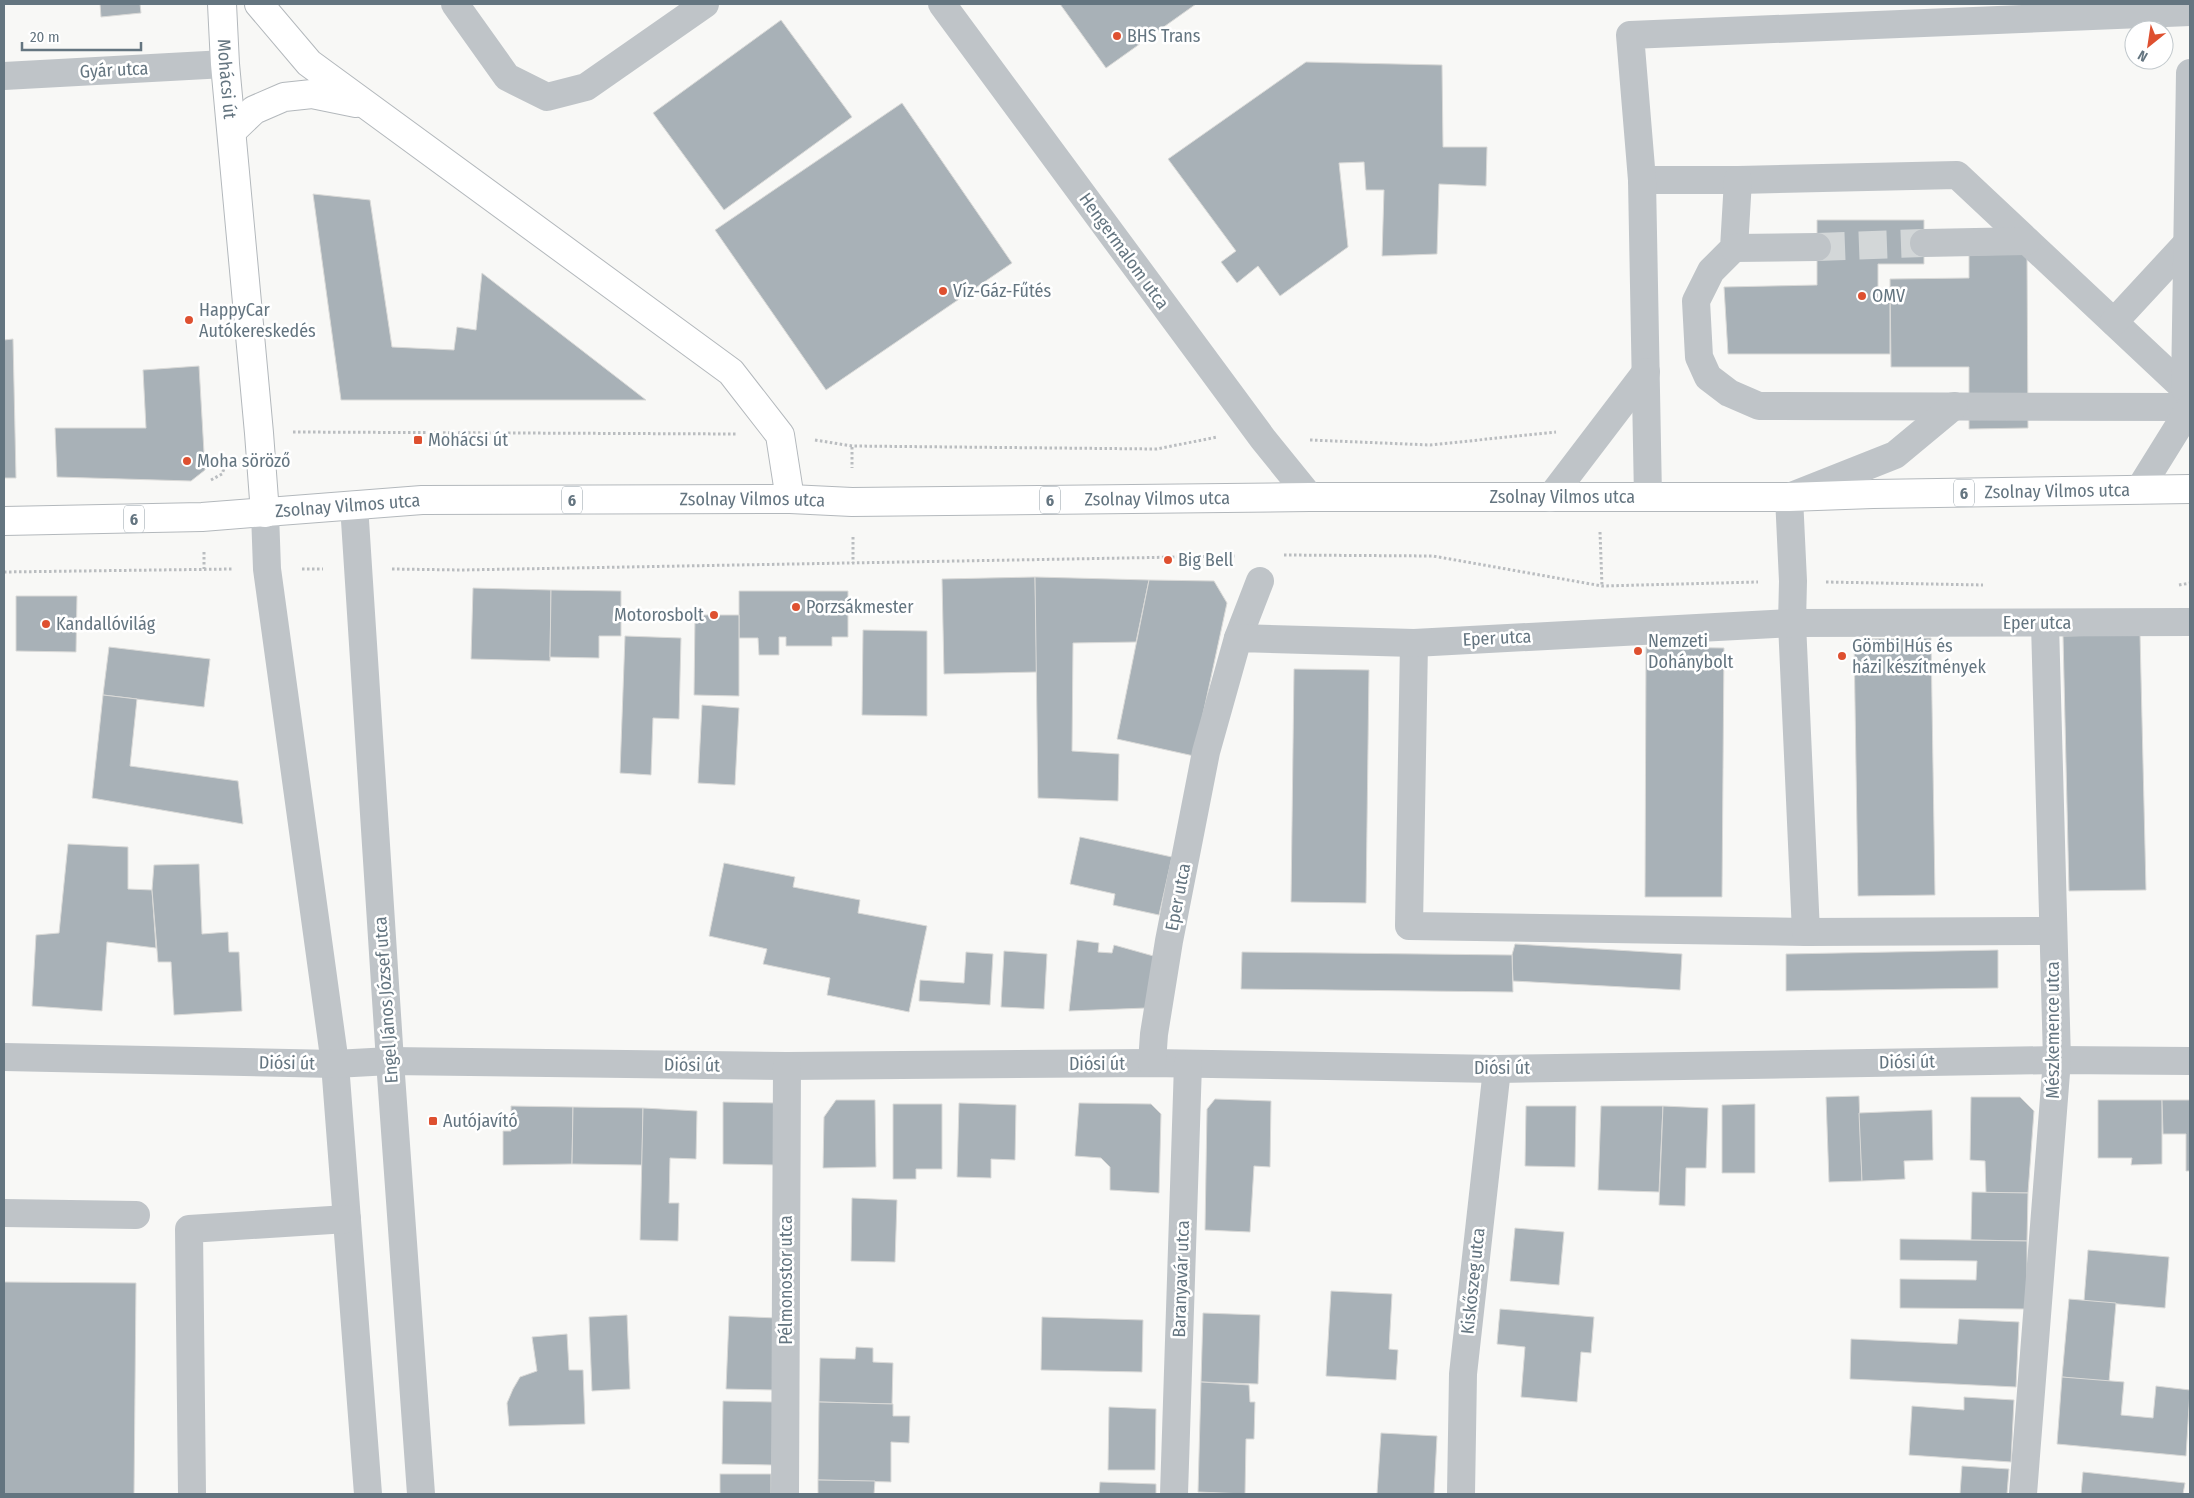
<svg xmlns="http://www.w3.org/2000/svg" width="2194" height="1498" font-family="'Fira Sans Condensed',sans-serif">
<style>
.building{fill:#a8b1b7;stroke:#dadad8}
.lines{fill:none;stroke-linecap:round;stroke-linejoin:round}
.minor-tunnel{stroke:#d3d7d8;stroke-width:28;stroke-dasharray:28 14;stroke-linecap:butt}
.major-casing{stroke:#b3b8bc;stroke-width:30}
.path{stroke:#babdc0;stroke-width:3;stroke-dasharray:2.5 2.5;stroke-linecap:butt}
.minor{stroke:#bfc4c8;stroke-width:28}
.major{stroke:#fff;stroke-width:28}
.poi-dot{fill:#de5030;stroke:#fff;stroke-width:2}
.labels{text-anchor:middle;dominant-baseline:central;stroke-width:5;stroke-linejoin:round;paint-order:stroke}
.shield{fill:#fff;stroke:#929ea6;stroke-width:1}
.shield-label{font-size:16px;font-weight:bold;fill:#647580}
.poi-label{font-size:18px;fill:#647580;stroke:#fff;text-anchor:start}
.street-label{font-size:18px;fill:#647580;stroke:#fff}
</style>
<rect width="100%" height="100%" fill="#f8f8f6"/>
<g class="building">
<path d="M 100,4 L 140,4 L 141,13 L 101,17 Z"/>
<path d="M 1060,4 L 1196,4 L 1106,68 Z"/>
<path d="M 781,20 L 852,117 L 724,210 L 653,113 Z"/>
<path d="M 1306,62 L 1442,65 L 1443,147 L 1487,147 L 1486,186 L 1439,184 L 1437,254 L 1382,256 L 1384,190 L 1366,190 L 1364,162 L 1339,163 L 1348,247 L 1280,296 L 1258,266 L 1237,283 L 1221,262 L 1236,251 L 1168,159 Z"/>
<path d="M 902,103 L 1012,263 L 826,390 L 715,230 Z"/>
<path d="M 313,194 L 370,200 L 392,347 L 454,350 L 457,327 L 476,330 L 482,273 L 646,400 L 341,400 Z"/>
<path d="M 1817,220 L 1924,220 L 1924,264 L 1878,264 L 1878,293 L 1890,294 L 1890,354 L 1728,354 L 1724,287 L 1817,285 Z"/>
<path d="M 2027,254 L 2028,428 L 1969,429 L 1969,367 L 1891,367 L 1890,279 L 1969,278 L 1969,255 Z"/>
<path d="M 13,339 L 16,478 L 4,478 L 4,340 Z"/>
<path d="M 199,366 L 205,470 L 191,481 L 57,477 L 55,428 L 146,428 L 143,370 Z"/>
<path d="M 1035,577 L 1037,672 L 944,674 L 942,579 Z"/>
<path d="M 1035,577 L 1149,580 L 1136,642 L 1073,643 L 1072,751 L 1119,754 L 1118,801 L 1038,798 Z"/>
<path d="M 1149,580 L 1214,581 L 1227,603 L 1194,756 L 1117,739 Z"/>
<path d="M 473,588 L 551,590 L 550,661 L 471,659 Z"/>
<path d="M 551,590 L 621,591 L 621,636 L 599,636 L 599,658 L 550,657 Z"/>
<path d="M 739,591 L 848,591 L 848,637 L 832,637 L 832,646 L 786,646 L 786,637 L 779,637 L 779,655 L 759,655 L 758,638 L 739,638 Z"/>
<path d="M 16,596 L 77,596 L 76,652 L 16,651 Z"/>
<path d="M 695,615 L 739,615 L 739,696 L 694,695 Z"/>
<path d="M 863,630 L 927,631 L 927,716 L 862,715 Z"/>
<path d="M 2140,634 L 2146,890 L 2069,891 L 2063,636 Z"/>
<path d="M 625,636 L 681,638 L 679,719 L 653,718 L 651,775 L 620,773 Z"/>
<path d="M 1931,638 L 1935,895 L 1858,896 L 1854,639 Z"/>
<path d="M 109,647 L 210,659 L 204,707 L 103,695 Z"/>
<path d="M 1646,647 L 1724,648 L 1722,897 L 1645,897 Z"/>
<path d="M 1294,669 L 1369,670 L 1366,903 L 1291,902 Z"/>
<path d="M 103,695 L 137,699 L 130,766 L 238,781 L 243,824 L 92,798 Z"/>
<path d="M 702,705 L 739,708 L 735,785 L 698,783 Z"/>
<path d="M 1080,837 L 1172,857 L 1159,915 L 1113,905 L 1115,894 L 1070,884 Z"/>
<path d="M 68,844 L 128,847 L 128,889 L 152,890 L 156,948 L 107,942 L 102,1011 L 32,1006 L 36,935 L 59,933 Z"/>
<path d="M 724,863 L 795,877 L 793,887 L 860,900 L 858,913 L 927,926 L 909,1012 L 827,995 L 830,978 L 763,964 L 767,949 L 709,936 Z"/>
<path d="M 199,864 L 202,934 L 228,932 L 229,952 L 239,952 L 242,1011 L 174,1015 L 171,962 L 158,962 L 152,890 L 154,865 Z"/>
<path d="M 1077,940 L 1099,943 L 1098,952 L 1112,953 L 1114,945 L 1157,957 L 1146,1008 L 1069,1011 Z"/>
<path d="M 1515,944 L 1682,954 L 1680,990 L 1513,981 L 1512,955 Z"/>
<path d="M 1998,950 L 1998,988 L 1786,991 L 1786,954 Z"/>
<path d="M 1004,951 L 1047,954 L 1044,1009 L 1001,1007 Z"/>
<path d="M 966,952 L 993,954 L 990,1005 L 919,1001 L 920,980 L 964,983 Z"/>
<path d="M 1242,952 L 1512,955 L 1513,992 L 1241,989 Z"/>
<path d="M 1859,1096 L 1862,1181 L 1829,1182 L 1826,1097 Z"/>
<path d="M 1971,1097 L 2020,1097 L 2034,1111 L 2028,1193 L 1986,1193 L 1985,1161 L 1970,1160 Z"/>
<path d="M 1215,1099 L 1271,1101 L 1270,1167 L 1254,1166 L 1250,1232 L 1205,1230 L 1207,1109 Z"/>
<path d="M 836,1100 L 875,1100 L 876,1167 L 823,1168 L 824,1117 Z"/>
<path d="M 2098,1100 L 2162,1100 L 2162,1164 L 2131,1165 L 2132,1158 L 2098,1158 Z"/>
<path d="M 2162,1100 L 2190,1100 L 2190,1171 L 2186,1171 L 2186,1134 L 2163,1134 Z"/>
<path d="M 723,1102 L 778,1103 L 777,1165 L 723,1164 Z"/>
<path d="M 959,1103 L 1016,1105 L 1015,1160 L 991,1159 L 991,1178 L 957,1177 Z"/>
<path d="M 1079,1103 L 1151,1104 L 1161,1114 L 1159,1193 L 1110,1190 L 1110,1167 L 1101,1158 L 1075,1156 Z"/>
<path d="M 893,1104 L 942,1104 L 942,1169 L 916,1169 L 916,1179 L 893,1179 Z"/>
<path d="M 1755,1104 L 1755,1173 L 1722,1173 L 1722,1105 Z"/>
<path d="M 511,1106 L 573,1107 L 572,1164 L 503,1165 L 503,1131 L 511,1131 Z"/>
<path d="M 1526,1106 L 1576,1106 L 1575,1167 L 1525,1166 Z"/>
<path d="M 1601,1106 L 1663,1106 L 1659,1192 L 1598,1190 Z"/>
<path d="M 1663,1106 L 1708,1108 L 1706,1168 L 1686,1168 L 1685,1206 L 1659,1205 Z"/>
<path d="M 573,1107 L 643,1108 L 642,1165 L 572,1164 Z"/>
<path d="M 643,1108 L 697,1111 L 696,1159 L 670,1158 L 669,1203 L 679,1203 L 678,1241 L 640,1240 Z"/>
<path d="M 1932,1110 L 1933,1160 L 1904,1161 L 1905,1179 L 1862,1181 L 1859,1113 Z"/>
<path d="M 1972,1192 L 2028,1193 L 2027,1241 L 1971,1240 Z"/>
<path d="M 852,1198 L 897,1200 L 895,1262 L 851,1261 Z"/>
<path d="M 1515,1228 L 1564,1232 L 1559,1285 L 1510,1281 Z"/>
<path d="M 1900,1239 L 2027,1241 L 2027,1309 L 1900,1308 L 1900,1279 L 1976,1280 L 1977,1261 L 1900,1260 Z"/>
<path d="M 2088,1250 L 2169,1257 L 2165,1308 L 2084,1301 Z"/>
<path d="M 4,1282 L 136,1283 L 134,1494 L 4,1494 Z"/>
<path d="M 1331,1291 L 1392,1294 L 1389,1349 L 1398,1350 L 1396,1380 L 1326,1376 Z"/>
<path d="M 2069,1299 L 2116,1303 L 2109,1382 L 2062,1377 Z"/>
<path d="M 1500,1309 L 1594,1317 L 1591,1353 L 1581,1352 L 1577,1402 L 1521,1397 L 1525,1347 L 1497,1344 Z"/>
<path d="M 1203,1313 L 1260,1315 L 1258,1384 L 1201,1382 Z"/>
<path d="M 627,1315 L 630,1389 L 592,1391 L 589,1317 Z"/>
<path d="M 729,1316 L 777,1318 L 774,1390 L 726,1389 Z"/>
<path d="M 1042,1317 L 1143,1320 L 1142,1372 L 1041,1370 Z"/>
<path d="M 1959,1319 L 2019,1322 L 2016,1387 L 1850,1379 L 1851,1339 L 1957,1344 Z"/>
<path d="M 567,1334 L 569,1370 L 583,1370 L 585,1424 L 509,1426 L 507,1403 L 513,1389 L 520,1377 L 537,1371 L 532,1337 Z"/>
<path d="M 856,1347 L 873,1348 L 873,1362 L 893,1363 L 892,1404 L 819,1402 L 820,1358 L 855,1359 Z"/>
<path d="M 2062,1377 L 2124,1382 L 2121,1415 L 2153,1418 L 2156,1386 L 2190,1390 L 2186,1456 L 2057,1444 Z"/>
<path d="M 1201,1382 L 1249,1385 L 1250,1402 L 1255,1402 L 1254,1439 L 1246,1439 L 1245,1494 L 1198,1492 Z"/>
<path d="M 1964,1397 L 2014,1400 L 2011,1462 L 1909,1455 L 1912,1406 L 1964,1410 Z"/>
<path d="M 723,1401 L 773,1402 L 772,1465 L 722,1464 Z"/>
<path d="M 819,1402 L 893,1404 L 893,1416 L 910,1416 L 909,1443 L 891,1442 L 891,1482 L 818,1480 Z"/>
<path d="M 1109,1407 L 1156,1409 L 1155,1470 L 1108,1470 Z"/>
<path d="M 1381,1433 L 1437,1436 L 1434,1494 L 1377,1494 Z"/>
<path d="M 1962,1466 L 2009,1469 L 2007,1494 L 1960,1494 Z"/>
<path d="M 2083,1472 L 2185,1483 L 2183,1494 L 2081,1494 Z"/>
<rect x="720" y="1474" width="51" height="20"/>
<path d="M 818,1480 L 875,1481 L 874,1494 L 818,1494 Z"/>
<path d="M 1100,1482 L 1156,1484 L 1156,1494 L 1099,1494 Z"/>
</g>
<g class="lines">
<path class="minor-tunnel" d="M 1817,247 L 1924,243"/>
<defs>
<g id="major">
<path id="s1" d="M 222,4 L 225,64 L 259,433 L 265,513"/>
<path d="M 259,4 L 309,63 L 731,372 L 780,435 L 790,499"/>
<path d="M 232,131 L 254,110 L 284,97 L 312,94 L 356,103"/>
<path id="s2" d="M 4,521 L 202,517 L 422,500 L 790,499 L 852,502 L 1310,497 L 1789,497 L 1873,494 L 2190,489"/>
</g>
</defs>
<use href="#major" class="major-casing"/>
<g class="path">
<path d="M 293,432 L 736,434"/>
<path d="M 815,440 L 852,446 L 1157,449 L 1217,437"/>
<path d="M 1310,440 L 1430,445 L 1556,432"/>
<path d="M 852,447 L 852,468"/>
<path d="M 211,480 L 222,474 L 225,466"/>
<path d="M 1600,532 L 1602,586"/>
<path d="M 853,537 L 853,563"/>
<path d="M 204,552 L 204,569"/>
<path d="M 1284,555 L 1433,556 L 1602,586 L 1758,582"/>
<path d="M 302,569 L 323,569"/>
<path d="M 392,569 L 461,570 L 1235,556"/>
<path d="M 4,572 L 233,569"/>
<path d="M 1826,582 L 1983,585"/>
<path d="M 2179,585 L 2190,583"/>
</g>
<g class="minor">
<path d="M 455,4 L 507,77 L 547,97 L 586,87 L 705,4"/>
<path d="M 942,4 L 1263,439 L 1310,497"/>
<path d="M 4,76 L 225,64"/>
<path d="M 1642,180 L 1738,180 L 1957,175 L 2185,389 L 2190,405"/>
<path d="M 1738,180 L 1734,248 L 1711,271 L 1696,301 L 1699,357 L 1708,377 L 1729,393 L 1759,406 L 2190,407"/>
<path d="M 1924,243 L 2027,241"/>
<path d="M 1734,248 L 1817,247"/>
<path d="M 2114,322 L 2188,242"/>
<path d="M 2185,389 L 2190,73"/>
<path d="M 2139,490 L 2190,408"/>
<path d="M 1648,497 L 1642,180 L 1630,35 L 2190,12"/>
<path d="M 1550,498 L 1646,372"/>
<path d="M 354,505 L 390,1061 L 421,1494"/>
<path d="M 265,513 L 267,569 L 335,1064 L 368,1494"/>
<path d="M 1238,638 L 1260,581"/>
<path d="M 1414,643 L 1409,926 L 1806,932 L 2053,931"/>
<path d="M 1806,932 L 1792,623 L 1793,581 L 1789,497 L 1895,455 L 1954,406"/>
<path d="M 4,1057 L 335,1064 L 390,1061 L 787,1066 L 1152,1063 L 1497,1069 L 2057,1060 L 2190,1061"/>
<path d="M 1152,1063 L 1154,1034 L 1169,941 L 1206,752 L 1238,638 L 1414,643 L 1792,623 L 2190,622"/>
<path d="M 4,1213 L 136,1215"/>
<path d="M 192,1494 L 189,1229 L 347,1219"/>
<path d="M 785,1494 L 787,1066"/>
<path d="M 1174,1494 L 1188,1064"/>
<path d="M 1461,1494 L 1463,1374 L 1497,1069"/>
<path d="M 2023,1494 L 2057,1060 L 2045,624"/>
</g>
<use href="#major" class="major"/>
</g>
<g class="poi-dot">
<circle cx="1117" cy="36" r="5"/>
<circle cx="943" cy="291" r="5"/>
<circle cx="1862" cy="296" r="5"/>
<circle cx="189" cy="320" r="5"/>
<rect x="413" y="435" width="10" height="10" rx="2.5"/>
<circle cx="187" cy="461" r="5"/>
<circle cx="1168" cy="560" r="5"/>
<circle cx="796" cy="607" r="5"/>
<circle cx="714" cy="615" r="5"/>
<circle cx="46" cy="624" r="5"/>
<circle cx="1638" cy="651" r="5"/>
<circle cx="1842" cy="656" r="5"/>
<rect x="428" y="1116" width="10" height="10" rx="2.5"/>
</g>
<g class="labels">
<g class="shield">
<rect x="1954" y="479.5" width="20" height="27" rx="4"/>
<rect x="562" y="486.5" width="20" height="27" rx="4"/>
<rect x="1040" y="486.5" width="20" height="27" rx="4"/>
<rect x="124" y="505.5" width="20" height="27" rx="4"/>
</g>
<g class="shield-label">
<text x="1964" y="493">6</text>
<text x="572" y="500">6</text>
<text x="1050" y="500">6</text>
<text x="134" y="519">6</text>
</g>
<g class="poi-label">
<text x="1127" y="36">BHS Trans</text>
<text x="953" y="291">Víz-Gáz-Fűtés</text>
<text x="1872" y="296">OMV</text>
<text x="199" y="310">HappyCar<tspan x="199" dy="21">Autókereskedés</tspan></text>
<text x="428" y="440">Mohácsi út</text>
<text x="197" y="461">Moha söröző</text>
<text x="1178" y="560">Big Bell</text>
<text x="806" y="607">Porzsákmester</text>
<text x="704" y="615" text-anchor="end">Motorosbolt</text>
<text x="56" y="624">Kandallóvilág</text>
<text x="1648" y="641">Nemzeti<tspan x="1648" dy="21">Dohánybolt</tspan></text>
<text x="1852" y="646">Gömbi Hús és<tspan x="1852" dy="21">házi készítmények</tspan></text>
<text x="443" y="1121">Autójavító</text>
</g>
<g class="street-label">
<text transform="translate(114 70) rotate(-3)">Gyár utca</text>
<text stroke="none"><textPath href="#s1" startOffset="75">Mohácsi út</textPath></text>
<text transform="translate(1124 251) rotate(54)">Hengermalom utca</text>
<text stroke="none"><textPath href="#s2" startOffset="2054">Zsolnay Vilmos utca</textPath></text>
<text stroke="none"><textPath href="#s2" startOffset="1559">Zsolnay Vilmos utca</textPath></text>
<text stroke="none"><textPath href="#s2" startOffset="1154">Zsolnay Vilmos utca</textPath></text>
<text stroke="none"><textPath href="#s2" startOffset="749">Zsolnay Vilmos utca</textPath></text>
<text stroke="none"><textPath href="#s2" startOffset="344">Zsolnay Vilmos utca</textPath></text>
<text x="2037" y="623">Eper utca</text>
<text transform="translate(1497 638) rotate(-3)">Eper utca</text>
<text transform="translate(1178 897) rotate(-79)">Eper utca</text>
<text transform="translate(386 1000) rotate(-94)">Engel János József utca</text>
<text transform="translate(2053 1030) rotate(-90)">Mészkemence utca</text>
<text transform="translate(1907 1062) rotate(-1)">Diósi út</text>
<text transform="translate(287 1063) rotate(1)">Diósi út</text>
<text x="1097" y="1064">Diósi út</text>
<text transform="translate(692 1065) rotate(1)">Diósi út</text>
<text x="1502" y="1068">Diósi út</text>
<text transform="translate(1181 1279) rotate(-88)">Baranyavár utca</text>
<text transform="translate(786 1280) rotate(-90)">Pélmonostor utca</text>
<text transform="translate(1473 1281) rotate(-84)">Kiskőszeg utca</text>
</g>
</g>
<rect width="2194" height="1498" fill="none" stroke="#647580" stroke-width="10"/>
<g transform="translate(2149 45) rotate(210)"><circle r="24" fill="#ffffff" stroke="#c1c8cc"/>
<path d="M0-4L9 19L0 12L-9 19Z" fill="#de5030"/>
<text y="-8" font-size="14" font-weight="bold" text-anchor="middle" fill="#647580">N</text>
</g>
<path d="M22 42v8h119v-8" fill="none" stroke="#647580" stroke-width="2.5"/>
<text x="30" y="42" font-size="15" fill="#647580" stroke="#ffffff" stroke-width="4" paint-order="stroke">20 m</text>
</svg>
